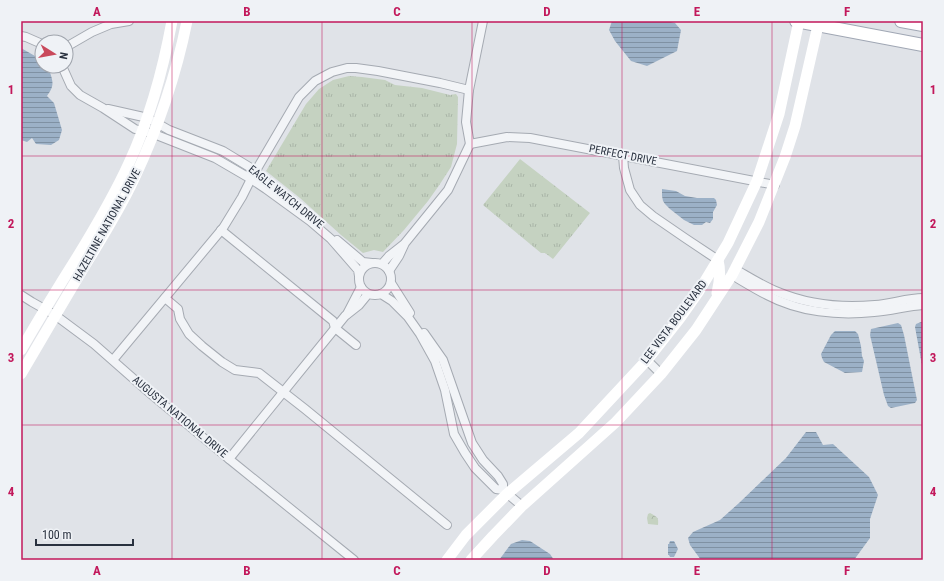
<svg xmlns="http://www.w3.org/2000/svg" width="944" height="581" font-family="'Roboto Condensed',sans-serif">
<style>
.grass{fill:url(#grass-tufts)}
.park{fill:url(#park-crowns)}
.water{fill:url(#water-rules)}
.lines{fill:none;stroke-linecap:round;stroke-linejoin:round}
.street-casing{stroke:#a5aab2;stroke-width:10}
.primary-casing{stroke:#a0a7b4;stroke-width:14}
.street{stroke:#f2f4f7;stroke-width:8}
.secondary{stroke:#fff;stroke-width:11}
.primary{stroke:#fff;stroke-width:12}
.grid{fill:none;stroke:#c2185b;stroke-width:1;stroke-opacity:0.55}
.labels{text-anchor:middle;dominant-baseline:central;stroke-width:4;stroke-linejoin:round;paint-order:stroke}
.street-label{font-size:11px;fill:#29313f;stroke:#eff2f6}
.neatline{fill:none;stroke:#c2185b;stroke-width:1.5}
.grid-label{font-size:13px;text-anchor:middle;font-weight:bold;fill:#c2185b}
</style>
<defs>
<pattern id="grass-tufts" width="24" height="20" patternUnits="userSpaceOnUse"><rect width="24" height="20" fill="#c5d2c1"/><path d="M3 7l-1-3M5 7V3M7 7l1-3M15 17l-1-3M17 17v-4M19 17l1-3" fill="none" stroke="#a9b5a7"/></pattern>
<pattern id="park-crowns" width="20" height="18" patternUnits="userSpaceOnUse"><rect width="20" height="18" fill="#c5d2c1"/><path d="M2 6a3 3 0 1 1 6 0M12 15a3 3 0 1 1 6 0" fill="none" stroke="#a9b5a7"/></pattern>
<pattern id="water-rules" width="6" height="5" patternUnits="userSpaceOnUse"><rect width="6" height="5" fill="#9cb1c7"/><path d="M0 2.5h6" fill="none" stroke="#7f91a3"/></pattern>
</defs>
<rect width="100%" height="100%" fill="#e0e3e8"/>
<g class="grass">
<path d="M 349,76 L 362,77 L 385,80 L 395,85 L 422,88 L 450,95 L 456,94 L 458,97 L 457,144 L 451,167 L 440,184 L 428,201 L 404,230 L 383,252 L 374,250 L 363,253 L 341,235 L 300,198 L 266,171 L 306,104 L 319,89 L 333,80 Z"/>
<path d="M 520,159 L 590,213 L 553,259 L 545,253 L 541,253 L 483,205 Z"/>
</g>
<path class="park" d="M 650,513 C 657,517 659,517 658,525 L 648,524 L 647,518 L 648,514 Z"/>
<g class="water">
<path d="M 612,21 L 666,21 L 675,23 L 681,30 L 677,51 L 647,66 L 631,61 L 615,41 L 609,30 Z"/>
<path d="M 21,48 L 42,60 L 42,66 L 47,66 L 49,68 C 52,81 56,84 47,96 L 54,103 L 62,130 L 59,140 L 51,145 L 36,144 L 32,138 L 27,142 L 21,140 Z"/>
<path d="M 662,189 L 676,191 L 685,196 L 697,198 L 714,198 L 716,200 L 717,205 L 713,212 L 713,219 L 710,223 L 706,222 L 702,225 L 694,225 L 684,220 L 670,209 L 665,204 L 663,201 L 662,196 Z"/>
<path d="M 921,322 L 923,322 L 923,371 L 915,327 L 916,324 Z"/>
<path d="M 898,323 L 901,325 L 904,335 L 917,400 L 915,403 L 891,408 L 888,406 L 884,395 L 870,335 L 871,329 Z"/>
<path d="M 835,331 L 855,331 L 858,334 L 861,346 L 862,356 L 864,361 L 862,372 L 845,373 L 824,362 L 822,358 L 821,354 L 831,335 Z"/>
<path d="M 806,432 L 816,432 L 823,445 L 833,444 L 869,477 L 878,495 L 870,519 L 870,538 L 854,560 L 701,560 L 690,545 L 688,538 L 693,532 L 720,520 L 739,503 L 786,458 Z"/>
<path d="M 522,540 L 530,541 L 550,554 L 554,560 L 499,560 L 511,544 Z"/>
<path d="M 670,541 L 674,541 L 678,549 L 674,557 L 670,557 L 669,555 L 668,555 L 668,544 L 669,544 Z"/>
</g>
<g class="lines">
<defs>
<g id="street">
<path d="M 21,36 L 26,37 L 42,44"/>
<path d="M 66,47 L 92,32 L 111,24 L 129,21"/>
<path d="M 62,66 L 71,86 L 80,95 L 103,108 L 135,129 L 154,134 L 215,158 L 251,179 L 266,189 L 310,221 L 331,239 L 358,270 L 359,276"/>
<path d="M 108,109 L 148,118 L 169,130 L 223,151 L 256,171 L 263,180 L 276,189"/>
<path d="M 470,144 L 507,137 L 530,138 L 775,185"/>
<path d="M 470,144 L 466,122 L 469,90 L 483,21"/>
<path d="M 623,156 L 624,168 L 630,190 L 640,205 L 653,216 L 685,238 L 718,260"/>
<path d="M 221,230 L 333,321 L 335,328 L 356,345"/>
<path d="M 337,240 L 363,262 L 372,263"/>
<circle cx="375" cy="279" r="16"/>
<path d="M 382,264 L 389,256 L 403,245"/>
<path d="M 735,269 C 749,277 763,286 778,292 C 809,305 842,308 875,305 C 891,304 907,298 923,298"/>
<path d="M 389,271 L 399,256 L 405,243 L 448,190 L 470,144"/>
<path d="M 732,275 C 744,282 755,289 767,295 C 799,312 838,316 874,312 C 891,311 907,306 923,305"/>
<path d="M 391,283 L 410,313"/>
<path d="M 381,294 L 392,301 L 408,317 L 420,334 L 435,361 L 445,390 L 454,434 L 465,453 L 475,468 L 496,489 L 503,490 L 522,506"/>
<path d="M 21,295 L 32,302 L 55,315 L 94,344 L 152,395 L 229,459 L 345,316 L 359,305 L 368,294"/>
<path d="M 165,298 L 178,309 L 180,319 L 189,334 L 202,346 L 222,362 L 235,370 L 259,373 L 305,409 L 447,525"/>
<path d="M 347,314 L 361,287"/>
<path d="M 424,333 L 443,360 L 472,443 L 483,460 L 498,476 L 503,484 L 503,490"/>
<path d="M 113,360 L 223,228 L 242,197 L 251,179 L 299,97 L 315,81 L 332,72 L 347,68 L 356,68 L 378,71 L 440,83 L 469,90"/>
<path d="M 647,360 L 661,374"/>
<path d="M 229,459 L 354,560"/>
</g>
<g id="primary">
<path d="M 796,21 L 923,45"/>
<path d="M 901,21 L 923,25"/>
</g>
</defs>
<use href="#street" class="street-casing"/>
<use href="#primary" class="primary-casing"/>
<use href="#street" class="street"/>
<g class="secondary">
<path d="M 717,293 C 720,281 721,272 718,260"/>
<path d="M 21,350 C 39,319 57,289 76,259 C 95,228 114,196 129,163 C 150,118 163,70 172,21"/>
<path d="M 21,374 C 44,335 66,297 89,259 C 105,233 121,207 134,179 C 158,128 176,76 187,21"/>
<path d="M 447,560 L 466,535 L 507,494 L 579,433 L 647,360 L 680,318 L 699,291 L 728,243 L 757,181 L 779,114 L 799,21"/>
<path d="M 471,560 L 493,536 L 522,506 L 616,422 L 661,374 L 696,330 L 732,275 L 759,222 L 785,157 L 795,126 L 819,21"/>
</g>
<use href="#primary" class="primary"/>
</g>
<path class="grid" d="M 172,21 L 172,560M 322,21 L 322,560M 472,21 L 472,560M 622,21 L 622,560M 772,21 L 772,560M 21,156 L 923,156M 21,290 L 923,290M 21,425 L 923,425"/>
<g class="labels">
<g class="street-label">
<text transform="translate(623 155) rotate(11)">PERFECT DRIVE</text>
<text transform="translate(286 197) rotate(39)">EAGLE WATCH DRIVE</text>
<text transform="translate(107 225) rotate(-61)">HAZELTINE NATIONAL DRIVE</text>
<text transform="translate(674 322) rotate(-53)">LEE VISTA BOULEVARD</text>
<text transform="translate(180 417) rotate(40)">AUGUSTA NATIONAL DRIVE</text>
</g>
</g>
<rect width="944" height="581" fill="none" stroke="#eff2f6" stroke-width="44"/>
<g transform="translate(54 54) rotate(101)"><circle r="19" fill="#eff2f6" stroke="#a0a5ad"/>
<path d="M0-3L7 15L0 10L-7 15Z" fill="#c9495b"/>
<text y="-6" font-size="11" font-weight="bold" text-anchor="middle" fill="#29313f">N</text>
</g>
<path d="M36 539v6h97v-6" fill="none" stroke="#29313f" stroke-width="2"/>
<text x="42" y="539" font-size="12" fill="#29313f" stroke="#eff2f6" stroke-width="3" paint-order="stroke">100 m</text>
<rect x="22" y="22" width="900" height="537" class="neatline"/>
<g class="grid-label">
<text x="97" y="16">A</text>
<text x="247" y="16">B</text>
<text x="397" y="16">C</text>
<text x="547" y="16">D</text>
<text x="697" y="16">E</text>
<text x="847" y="16">F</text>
<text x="11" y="94">1</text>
<text x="933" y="94">1</text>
<text x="11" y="228">2</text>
<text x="933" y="228">2</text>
<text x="11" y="362">3</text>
<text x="933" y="362">3</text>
<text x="11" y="496">4</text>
<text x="933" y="496">4</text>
<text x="97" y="575">A</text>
<text x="247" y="575">B</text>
<text x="397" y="575">C</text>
<text x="547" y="575">D</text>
<text x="697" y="575">E</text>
<text x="847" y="575">F</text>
</g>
</svg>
